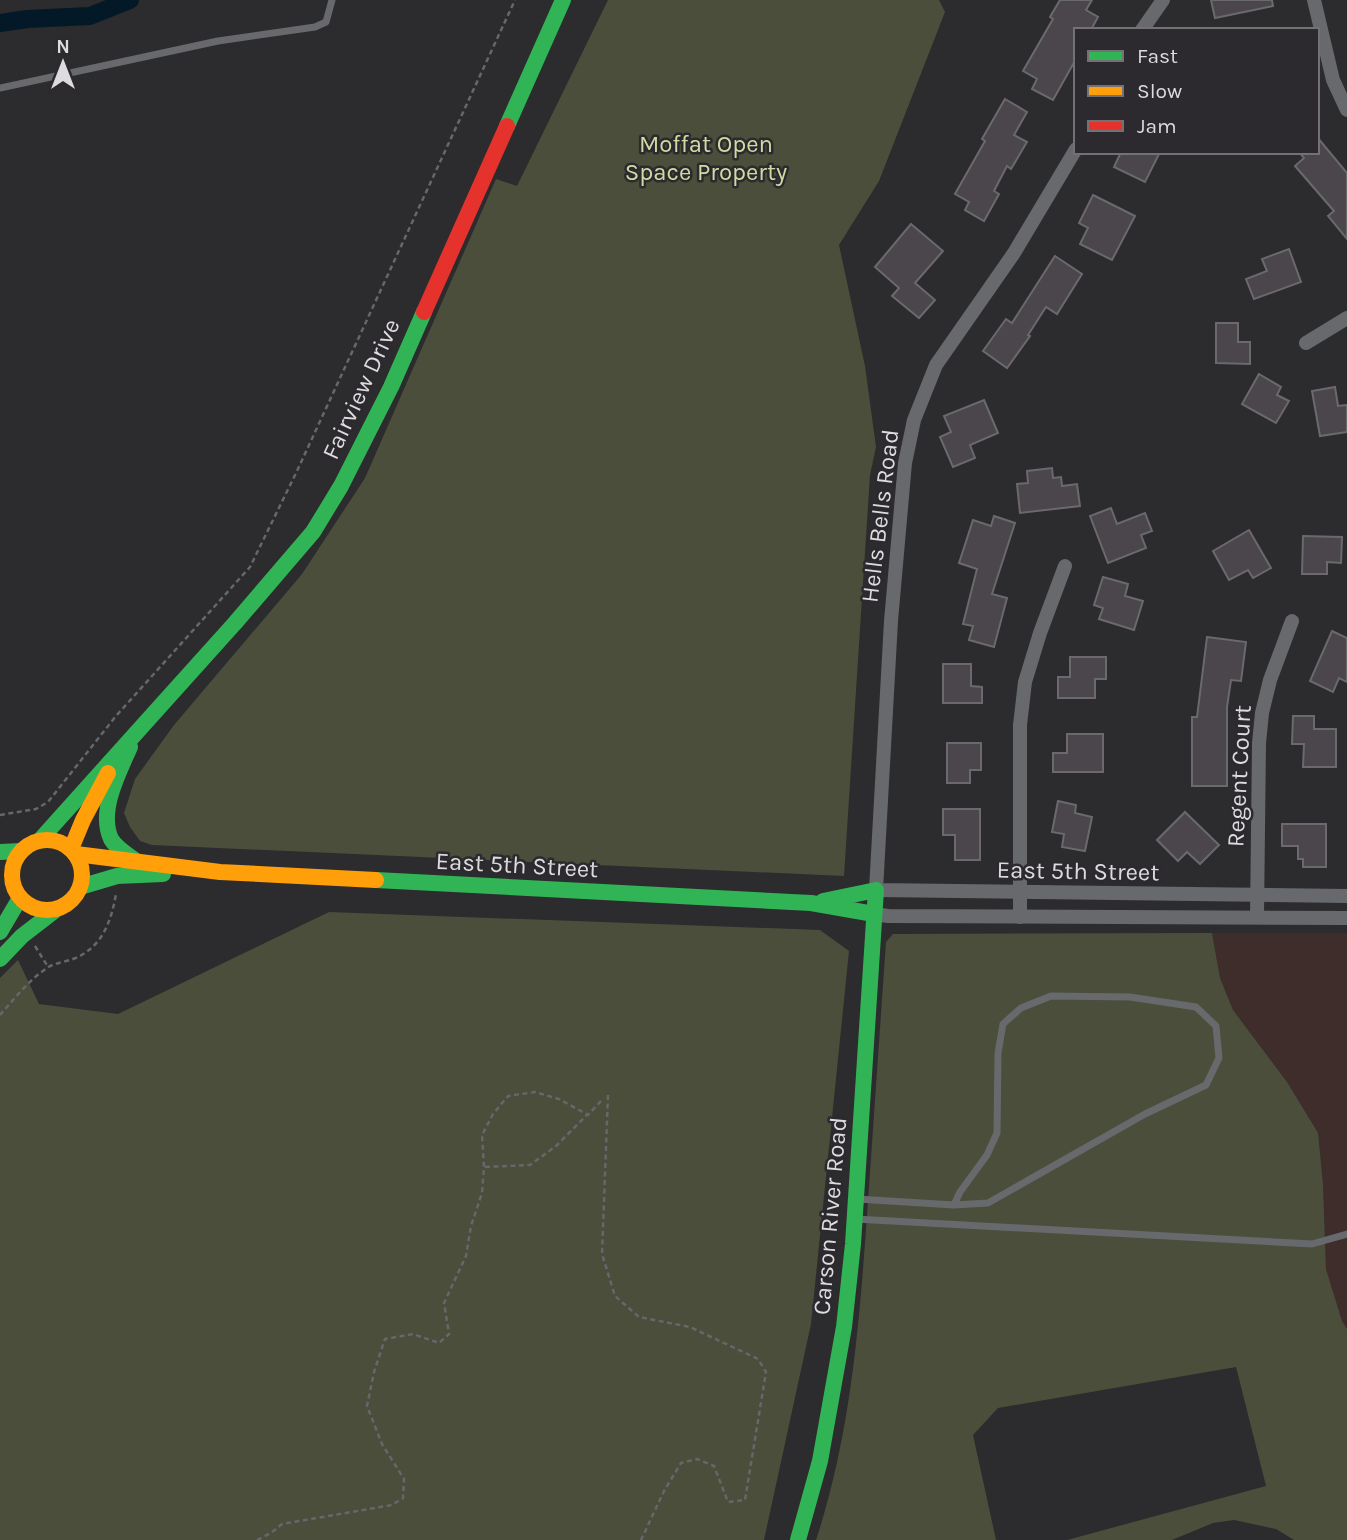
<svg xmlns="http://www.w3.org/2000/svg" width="1347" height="1540" font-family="Karla,sans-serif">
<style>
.education{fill:#3e2d2a}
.green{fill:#4a4e3b}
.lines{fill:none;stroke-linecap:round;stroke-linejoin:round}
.canal{stroke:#041927;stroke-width:18}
.building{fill:#4a464c;stroke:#6a696b;stroke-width:2}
.path{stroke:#66676a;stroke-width:2.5;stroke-dasharray:5 3.5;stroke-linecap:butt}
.lane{stroke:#67696d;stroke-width:7}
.street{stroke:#67696d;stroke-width:14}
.fast{stroke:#30b455;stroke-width:16}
.slow{stroke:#ff9f0a;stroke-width:16}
.jam{stroke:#e5322d;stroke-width:16}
.labels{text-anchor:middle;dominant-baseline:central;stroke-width:5;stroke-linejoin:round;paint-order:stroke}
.park-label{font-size:24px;fill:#d0dba1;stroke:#2c2a2e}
.street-label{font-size:24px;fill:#dddbde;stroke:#2c2a2e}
</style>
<rect width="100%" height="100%" fill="#2c2b2d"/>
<path class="education" d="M 1212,933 L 1347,933 L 1347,1329 L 1342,1321 L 1326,1269 L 1323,1184 L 1287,1082 L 1233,1010 L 1220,978 Z"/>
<g class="green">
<path d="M 608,0 L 939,0 L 945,12 L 879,181 L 839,245 L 865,366 L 876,447 L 870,475 L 844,876 L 152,845 L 140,841 L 130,827 L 124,813 L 135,779 L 174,725 L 302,574 L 365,478 L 496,179 L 517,186 Z"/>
<path d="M 329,912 L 820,930 L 849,951 L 811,1324 L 764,1540 L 0,1540 L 0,978 L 18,960 L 39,1004 L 118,1014 Z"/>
<path d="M 1212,933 L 1220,978 L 1233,1010 L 1287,1082 L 1318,1133 L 1323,1184 L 1326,1269 L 1342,1321 L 1347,1329 L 1347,1540 L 1294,1540 L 1276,1529 L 1234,1520 L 1213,1523 L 1172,1540 L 1067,1540 L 1266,1486 L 1236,1367 L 998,1408 L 973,1435 L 996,1540 L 816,1540 C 852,1431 860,1315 868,1201 C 874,1114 880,1028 886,942 L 893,934 Z"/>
</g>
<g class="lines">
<path class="canal" d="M 0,23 L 27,19 L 90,16 L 130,0"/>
</g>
<g class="building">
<path d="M 1060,0 L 1092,0 L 1086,10 L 1098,17 L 1091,30 L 1076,30 L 1076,59 L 1053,100 L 1032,89 L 1037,79 L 1023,71 L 1053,19 L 1050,17 Z"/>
<path d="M 1211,0 L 1272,0 L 1273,6 L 1215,18 Z"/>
<path d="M 1005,99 L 1027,112 L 1014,135 L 1027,142 L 1011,169 L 1007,166 L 994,191 L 999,194 L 984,221 L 965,210 L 969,202 L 955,194 L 985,141 L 982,139 Z"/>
<path d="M 1317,137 L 1347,173 L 1347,239 L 1328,216 L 1334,211 L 1295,166 L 1304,158 L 1299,152 L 1317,152 Z"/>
<path d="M 1121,152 L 1160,152 L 1145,182 L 1114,167 Z"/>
<path d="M 1093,195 L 1135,216 L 1112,260 L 1080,244 L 1088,228 L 1079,223 Z"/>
<path d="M 911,224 L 943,251 L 915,283 L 935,300 L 919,318 L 892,296 L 899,288 L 875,267 Z"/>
<path d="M 1289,249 L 1301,282 L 1254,299 L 1246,279 L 1267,271 L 1262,259 Z"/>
<path d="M 1055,256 L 1082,274 L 1057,314 L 1046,307 L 1028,335 L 1030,336 L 1007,368 L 983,351 L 1006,319 L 1012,323 Z"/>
<path d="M 1216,323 L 1238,323 L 1238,342 L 1250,342 L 1250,364 L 1216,363 Z"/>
<path d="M 1259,374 L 1281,387 L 1277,395 L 1289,401 L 1276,423 L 1242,404 Z"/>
<path d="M 1335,387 L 1338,406 L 1347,405 L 1347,432 L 1320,436 L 1312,391 Z"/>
<path d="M 984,400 L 998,433 L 970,445 L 975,458 L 953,467 L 940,437 L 951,432 L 944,416 Z"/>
<path d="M 1052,468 L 1053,478 L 1061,477 L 1062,486 L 1077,484 L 1080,506 L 1020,513 L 1017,484 L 1028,483 L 1027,471 Z"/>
<path d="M 1111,508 L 1117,524 L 1145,513 L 1152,531 L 1141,535 L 1146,548 L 1108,563 L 1090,516 Z"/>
<path d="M 994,516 L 1015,523 L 992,594 L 1007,598 L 994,647 L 969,640 L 973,626 L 963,624 L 977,569 L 959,563 L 973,520 L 991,526 Z"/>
<path d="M 1249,530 L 1271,568 L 1253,578 L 1248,570 L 1229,580 L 1213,551 Z"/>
<path d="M 1303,536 L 1342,537 L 1341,563 L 1327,562 L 1327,574 L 1302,574 Z"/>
<path d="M 1103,577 L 1128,584 L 1125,596 L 1143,601 L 1134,630 L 1099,619 L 1103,608 L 1094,605 Z"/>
<path d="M 1332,631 L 1347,638 L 1347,682 L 1339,678 L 1333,692 L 1310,681 Z"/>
<path d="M 1207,637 L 1246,642 L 1241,681 L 1231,680 L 1227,707 L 1227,786 L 1192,786 L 1192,717 L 1197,717 Z"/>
<path d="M 1070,657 L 1106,657 L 1106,679 L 1095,679 L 1095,698 L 1058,698 L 1058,677 L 1070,677 Z"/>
<path d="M 943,664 L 971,664 L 971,686 L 982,687 L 982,703 L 943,703 Z"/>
<path d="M 1293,716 L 1314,716 L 1314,729 L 1336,729 L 1336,767 L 1303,767 L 1304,744 L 1292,744 Z"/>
<path d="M 1067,734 L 1103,734 L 1103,772 L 1053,772 L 1053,753 L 1067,753 Z"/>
<path d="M 947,743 L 981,743 L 981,770 L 970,770 L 970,783 L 947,783 Z"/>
<path d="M 1058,801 L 1076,805 L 1075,813 L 1092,817 L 1085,851 L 1062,847 L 1064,834 L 1052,832 Z"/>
<path d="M 943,809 L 980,809 L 980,860 L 955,860 L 955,835 L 943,835 Z"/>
<path d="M 1185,812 L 1219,845 L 1200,864 L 1187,852 L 1178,861 L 1157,840 Z"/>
<path d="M 1282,824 L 1326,824 L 1326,867 L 1303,867 L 1303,859 L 1298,859 L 1298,846 L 1282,846 Z"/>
</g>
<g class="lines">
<g class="path">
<path d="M 0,815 L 36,809 L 48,802 L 116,716 L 250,567 L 297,471 L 515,0"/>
<path d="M 35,946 L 48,967"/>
<path d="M 0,1015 C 14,999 29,980 47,968 C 54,963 65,962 73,959 C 102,948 111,922 116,894"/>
<path d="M 608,1095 L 602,1254 L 615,1296 L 639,1317 L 690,1327 L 758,1359 L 766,1372 L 745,1500 L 728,1502 L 714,1466 L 697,1459 L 681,1463 L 664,1491 L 641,1540"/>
<path d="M 485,1167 L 530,1165 L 556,1146 L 588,1114"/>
<path d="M 257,1540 L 271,1533 L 282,1524 L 392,1505 L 403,1498 L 404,1479 L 382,1444 L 367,1406 L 374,1372 L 385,1339 L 413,1334 L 439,1343 L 449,1334 L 444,1303 L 466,1256 L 471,1226 L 482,1193 L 484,1167 L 482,1135 L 493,1114 L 508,1096 L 535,1092 L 559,1099 L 588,1115 L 601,1101"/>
</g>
<g class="lane">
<path d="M 0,88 L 218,41 L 315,27 L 326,22 L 332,0"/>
<path d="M 857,1199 L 954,1205 L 988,1203 L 1145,1114 L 1206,1085 L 1219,1058 L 1216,1026 L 1196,1007 L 1130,997 L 1051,996 L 1021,1008 L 1003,1024 L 998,1053 L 997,1133 L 987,1155 L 960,1192 L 954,1205"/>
<path d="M 855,1219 L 1312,1244 L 1347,1234"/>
</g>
<g class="street">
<path d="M 1314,0 L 1333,80 L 1347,110"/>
<path d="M 1142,30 L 1163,0"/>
<path d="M 1076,149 L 1014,253 L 936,365 L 914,420 L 905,463 L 891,621 L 876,890 L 1347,896"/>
<path d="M 1306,343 L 1347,318"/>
<path d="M 874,914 L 888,916 L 1347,918"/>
<path d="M 1020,917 L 1020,725 L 1025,682 L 1040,633 L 1065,566"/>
<path d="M 1257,917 L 1259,743 L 1262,713 L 1270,680 L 1292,621"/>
</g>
<g class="fast">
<path d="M 507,126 L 563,0"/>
<path d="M 130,747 C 119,772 98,811 111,839 C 116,848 128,855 136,861"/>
<path d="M 39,841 L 235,623 L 313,532 L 341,486 L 391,387 L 424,312"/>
<path d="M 0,852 L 21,851"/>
<path d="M 376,880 L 811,903 L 874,914"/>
<path d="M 80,887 L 117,876 L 163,874"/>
<path d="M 0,932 L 20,898"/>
<path d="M 0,959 L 22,936 L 57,909"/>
<path d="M 798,1540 L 820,1461 L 844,1327 L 853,1244 L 876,890 L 823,901"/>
</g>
<g class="slow">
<circle cx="47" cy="875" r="35"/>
<path d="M 71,849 L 83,820 L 108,773"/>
<path d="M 76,854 L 220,872 L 376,880"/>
</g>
<path class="jam" d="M 424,312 L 507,126"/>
</g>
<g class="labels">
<g class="park-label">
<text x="706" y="144">Moffat Open<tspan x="706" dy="28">Space Property</tspan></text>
</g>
<g class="street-label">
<text transform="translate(361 389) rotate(-65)">Fairview Drive</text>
<text transform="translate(880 516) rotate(-83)">Hells Bells Road</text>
<text transform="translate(1239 776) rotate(-87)">Regent Court</text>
<text transform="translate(517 865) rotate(3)">East 5th Street</text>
<text transform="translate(1078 871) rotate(1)">East 5th Street</text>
<text transform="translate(830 1216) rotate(-85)">Carson River Road</text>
</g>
</g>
<rect x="1074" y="28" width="245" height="126" fill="#2c2a2e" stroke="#737174" stroke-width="2"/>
<rect x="1088" y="51" width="35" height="10" fill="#30b455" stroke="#737174" stroke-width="2"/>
<text x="1137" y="63" font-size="21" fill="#dddbde">Fast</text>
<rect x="1088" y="86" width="35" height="10" fill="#ff9f0a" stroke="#737174" stroke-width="2"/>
<text x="1137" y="98" font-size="21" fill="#dddbde">Slow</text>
<rect x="1088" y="121" width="35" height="10" fill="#e5322d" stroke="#737174" stroke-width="2"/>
<text x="1137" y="133" font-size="21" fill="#dddbde">Jam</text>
<g transform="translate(63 63)" stroke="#2c2a2e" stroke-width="5" paint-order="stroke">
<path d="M0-5L12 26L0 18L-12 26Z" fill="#dddbde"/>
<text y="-10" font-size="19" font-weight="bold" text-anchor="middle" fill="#dddbde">N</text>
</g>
</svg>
